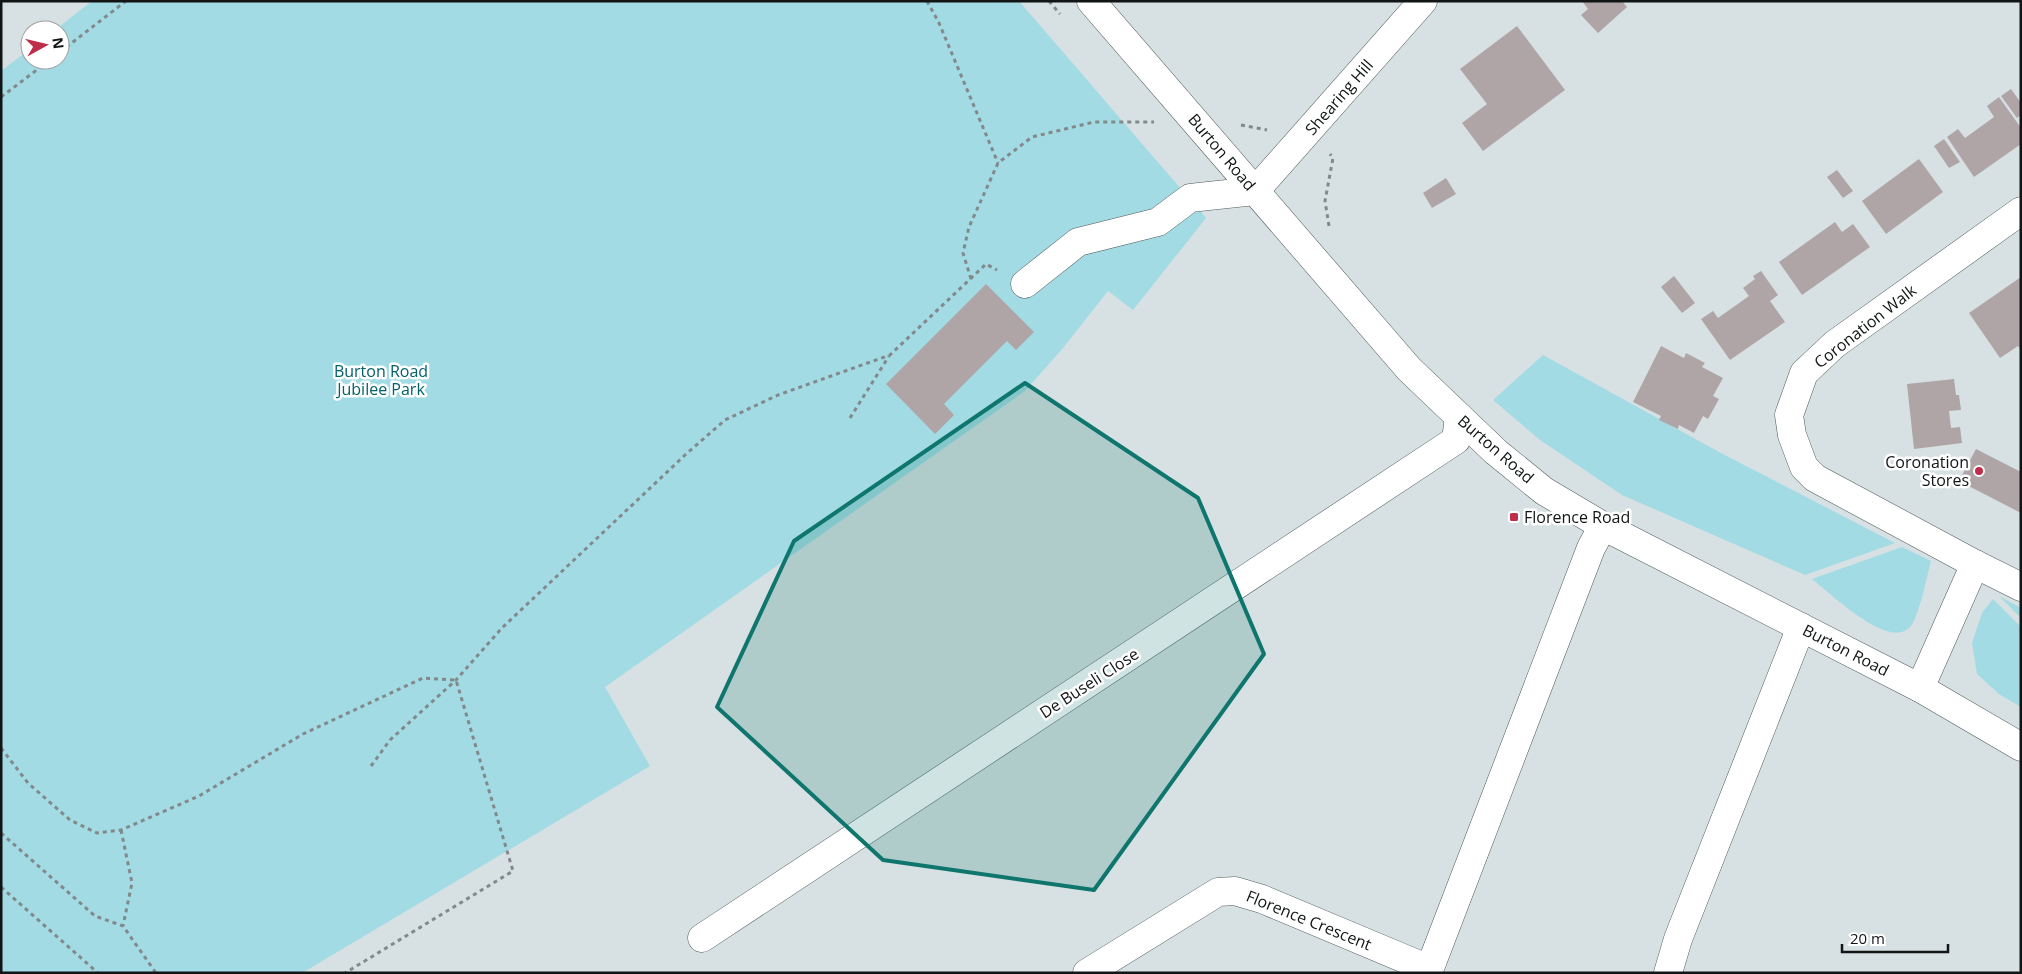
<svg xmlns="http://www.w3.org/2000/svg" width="2022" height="974" font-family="'Open Sans',sans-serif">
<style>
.green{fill:#a2dbe3}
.building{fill:#afa5a6}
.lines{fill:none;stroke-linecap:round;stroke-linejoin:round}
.minor-casing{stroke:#515a5b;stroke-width:29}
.path{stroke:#82898b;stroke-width:3;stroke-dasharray:4 4;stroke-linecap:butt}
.minor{stroke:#fff;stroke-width:28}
.marked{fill:#0f766e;fill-opacity:0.2;stroke:#0f766e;stroke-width:4;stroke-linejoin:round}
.poi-dot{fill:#be2e4a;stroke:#fff;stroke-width:2}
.labels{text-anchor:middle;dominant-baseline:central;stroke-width:5;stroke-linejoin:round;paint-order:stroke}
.street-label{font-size:16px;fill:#111516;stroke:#fff}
.park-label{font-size:16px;fill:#04616a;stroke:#fff}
.poi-label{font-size:16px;fill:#111516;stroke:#fff;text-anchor:end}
</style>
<rect width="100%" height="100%" fill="#d7e1e3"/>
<g class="green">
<path d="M 92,1 L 1019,1 L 1206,218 L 1133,310 L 1108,291 L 1063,348 L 1025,391 L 605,687 L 650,766 L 302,973 L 2,973 L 1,71 L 30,49 L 30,60 L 60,60 L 60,30 L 55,30 Z"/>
<path d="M 1543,355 L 1719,452 L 1895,543 L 1805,575 L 1622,495 L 1540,440 L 1493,400 Z"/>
<path d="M 1902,547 L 1931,561 C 1927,575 1919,618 1910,627 C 1889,651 1829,592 1812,579 Z"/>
<path d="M 1999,596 L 2021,608 L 2021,618 Z"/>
<path d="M 1993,599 L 2021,627 L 2021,707 L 1999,694 L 1977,674 L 1972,643 L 1982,613 Z"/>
</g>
<g class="building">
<path d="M 1582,1 L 1622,1 L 1627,7 L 1598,33 L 1581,15 L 1588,9 Z"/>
<path d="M 1517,26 L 1565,90 L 1483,151 L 1462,123 L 1487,104 L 1460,69 Z"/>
<path d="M 2011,89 L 2021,103 L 2021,115 L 2017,118 L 2001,96 Z"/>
<path d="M 1999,97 L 2021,128 L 2021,144 L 1974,177 L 1947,137 L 1958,129 L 1965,138 L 1994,117 L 1987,106 Z"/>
<path d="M 1944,139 L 1960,162 L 1949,168 L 1934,146 Z"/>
<path d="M 1919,159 L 1943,192 L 1886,234 L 1862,201 Z"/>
<path d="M 1837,170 L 1853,191 L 1843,198 L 1827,177 Z"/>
<path d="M 1446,178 L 1456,194 L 1432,208 L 1423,193 Z"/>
<path d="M 1835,222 L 1842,232 L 1853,224 L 1870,247 L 1802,295 L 1779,262 Z"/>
<path d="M 1761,271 L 1778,295 L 1770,301 L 1785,322 L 1730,360 L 1701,319 L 1713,311 L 1718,318 L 1749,296 L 1743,288 L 1755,279 L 1753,276 Z"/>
<path d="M 1674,276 L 1695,303 L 1682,313 L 1661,287 Z"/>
<path d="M 2021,277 L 2021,350 L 2018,346 L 2000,358 L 1969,313 Z"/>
<path d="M 986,284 L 1034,332 L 1016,350 L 1007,341 L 944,404 L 954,415 L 935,434 L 886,384 Z"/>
<path d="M 1661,346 L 1684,358 L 1686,353 L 1705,363 L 1702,367 L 1723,378 L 1713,396 L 1719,399 L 1708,419 L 1703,416 L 1694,433 L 1679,425 L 1678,429 L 1659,420 L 1661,416 L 1633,402 Z"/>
<path d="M 1954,379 L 1956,395 L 1959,395 L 1961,410 L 1949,411 L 1951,428 L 1960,427 L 1962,443 L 1914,449 L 1907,384 Z"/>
<path d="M 1976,449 L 2021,472 L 2021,513 L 1959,481 Z"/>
</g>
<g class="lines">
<defs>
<g id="minor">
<path d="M 1091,1 L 1409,369 L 1496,452 L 1544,491 L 1603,526 L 1920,688 L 2021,747"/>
<path d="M 1255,191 L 1423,1"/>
<path d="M 2021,211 L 1835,344 L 1804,373 L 1789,415 L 1792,435 L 1804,467 L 1815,478 L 1975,564 L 2021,587"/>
<path d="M 1025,284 L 1078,242 L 1158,222 L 1190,198 L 1255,191"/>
<path d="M 1920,688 L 1975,564"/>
<path d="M 702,938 L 1456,440 L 1459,417"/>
<path d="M 1087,973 L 1218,892 L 1235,891 L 1262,899 L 1429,969"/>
<path d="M 1428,973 L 1591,548 L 1603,526"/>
<path d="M 1668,973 L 1678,939 L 1801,627"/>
</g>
</defs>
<use href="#minor" class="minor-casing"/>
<g class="path">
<path d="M 927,1 L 939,23 L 998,163"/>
<path d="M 1049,1 L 1060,14"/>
<path d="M 60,52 L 126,1"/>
<path d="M 1,97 L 50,60"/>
<path d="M 1241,125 L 1267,130"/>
<path d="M 1329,226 L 1325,201 L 1333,158 L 1330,154"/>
<path d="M 971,279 L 963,253 L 969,227 L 998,163 L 1032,137 L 1094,122 L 1154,122"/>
<path d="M 850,418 L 889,356"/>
<path d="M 1,748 L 28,783 L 70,820 L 97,833 L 121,830 L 199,796 L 303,734 L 423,678 L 456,680 L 513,871 L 345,973"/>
<path d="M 371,766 L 390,740 L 456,680 L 502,628 L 685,455 L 725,420 L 778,395 L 890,355 L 986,264 L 997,270"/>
<path d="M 121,830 L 132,883 L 123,926"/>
<path d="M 1,833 L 95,916 L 123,926 L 156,973"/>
<path d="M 1,887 L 98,973"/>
</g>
<use href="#minor" class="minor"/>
</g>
<path class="marked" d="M 1025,383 L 1198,498 L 1264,654 L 1094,890 L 883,860 L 717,707 L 794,541 Z"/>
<g class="poi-dot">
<circle cx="1979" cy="471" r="5"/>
<rect x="1509" y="512" width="10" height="10" rx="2.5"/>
</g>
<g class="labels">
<g class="street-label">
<text transform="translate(1339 97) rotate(-49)">Shearing Hill</text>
<text transform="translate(1222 152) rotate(50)">Burton Road</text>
<text transform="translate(1865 326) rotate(-38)">Coronation Walk</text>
<text transform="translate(1496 449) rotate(41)">Burton Road</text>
<text transform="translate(1846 650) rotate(27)">Burton Road</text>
<text transform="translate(1089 683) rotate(-33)">De Buseli Close</text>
<text transform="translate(1309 920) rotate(22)">Florence Crescent</text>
</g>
<g class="park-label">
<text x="381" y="371">Burton Road<tspan x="381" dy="18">Jubilee Park</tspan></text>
</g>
<g class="poi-label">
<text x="1969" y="462">Coronation<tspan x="1969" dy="18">Stores</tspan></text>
<text x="1524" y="517" text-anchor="start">Florence Road</text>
</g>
</g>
<rect width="2022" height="974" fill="none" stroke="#111516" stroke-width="5"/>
<g transform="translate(45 45) rotate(82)"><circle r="24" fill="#ffffff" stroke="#a0a1a2"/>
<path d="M0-4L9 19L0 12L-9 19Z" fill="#be2e4a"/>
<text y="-8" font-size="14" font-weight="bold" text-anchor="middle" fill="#111516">N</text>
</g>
<path d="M1842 944v8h106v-8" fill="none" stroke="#111516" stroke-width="2.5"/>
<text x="1850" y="944" font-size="15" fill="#111516" stroke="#ffffff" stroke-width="4" paint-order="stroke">20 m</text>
</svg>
